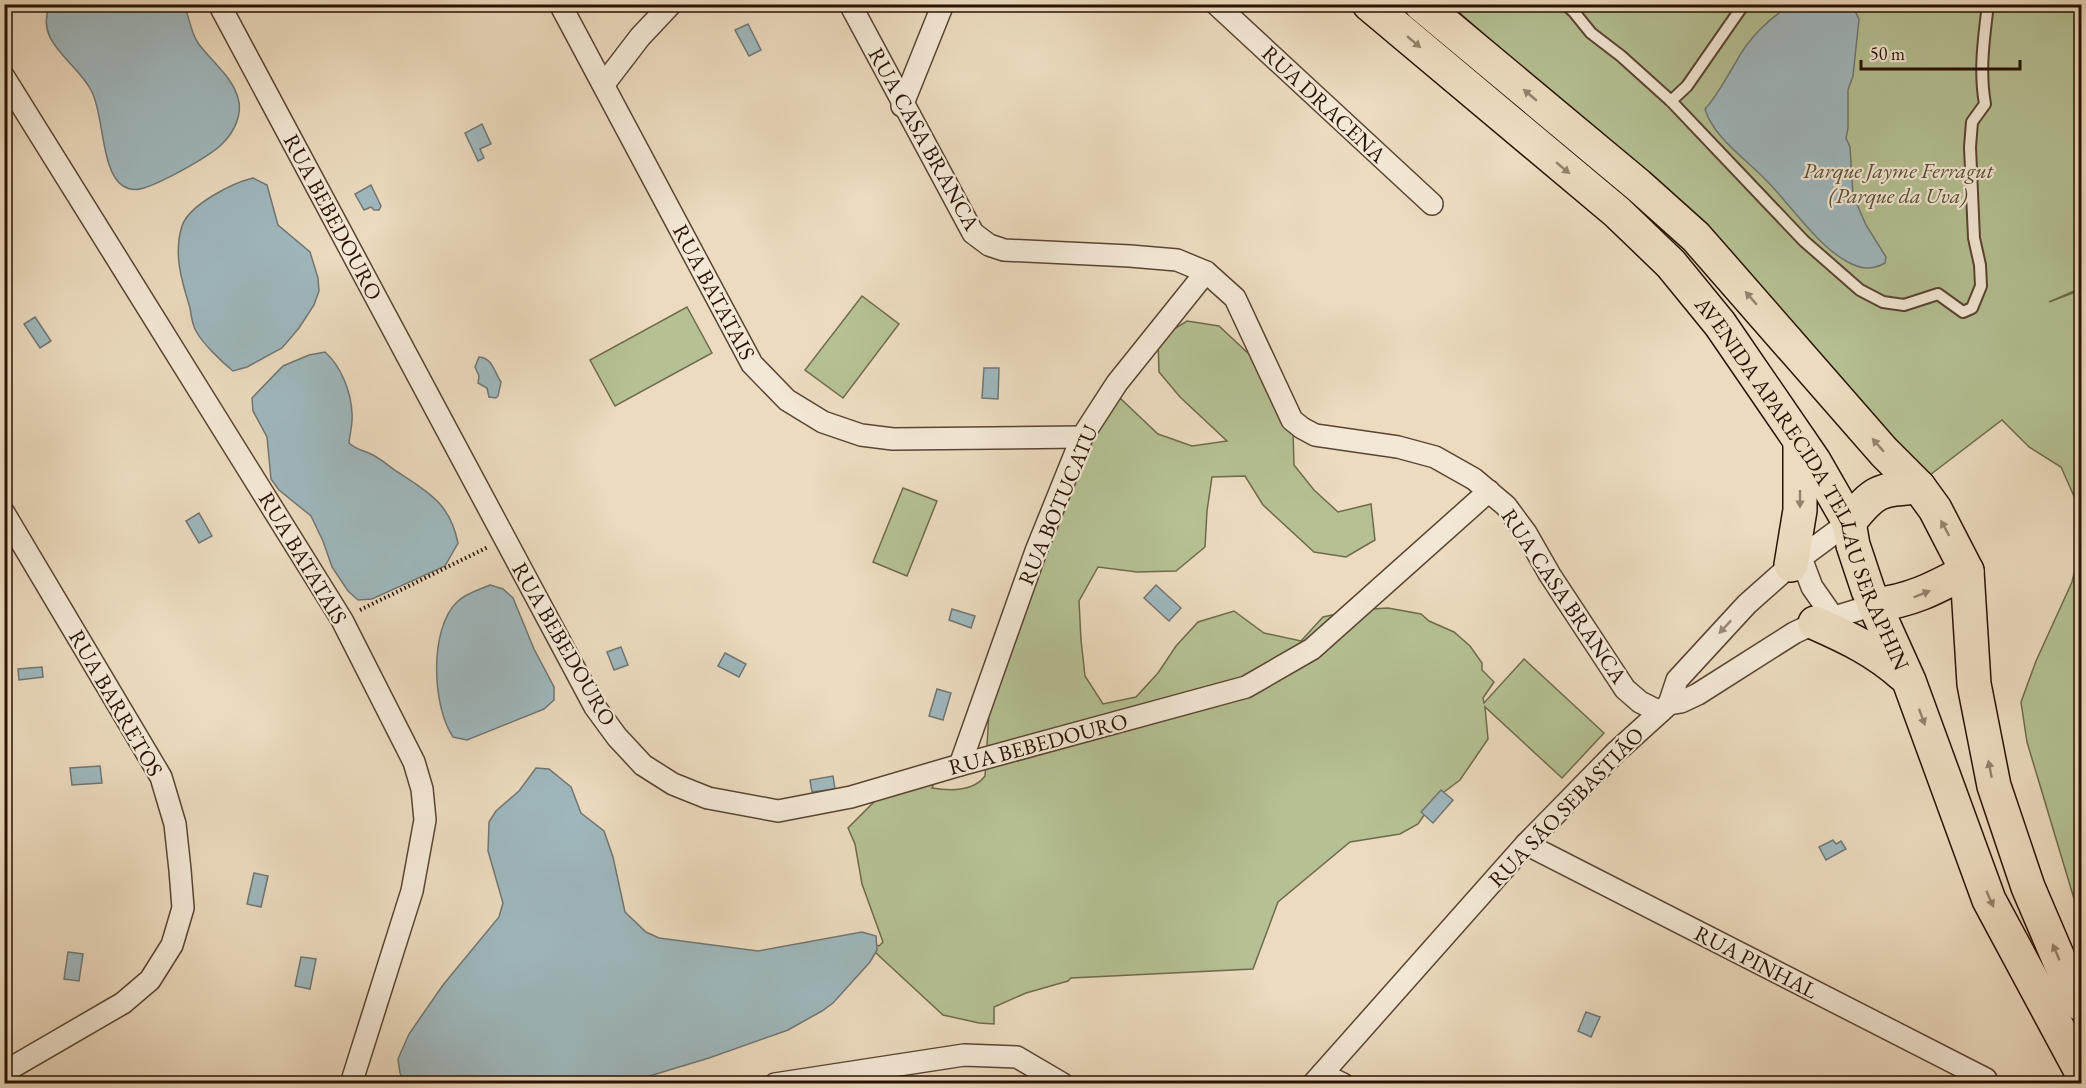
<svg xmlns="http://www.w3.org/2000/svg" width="2086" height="1088" font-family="'EB Garamond',serif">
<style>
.green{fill:#b5c194;stroke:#6f6a4c;stroke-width:1.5}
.water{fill:#9fb8be;stroke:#707673;stroke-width:1.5}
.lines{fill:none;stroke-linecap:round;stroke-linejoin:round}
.lane-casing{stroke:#5a4432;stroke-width:14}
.street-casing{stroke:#5a4432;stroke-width:24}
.primary-casing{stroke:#291203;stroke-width:36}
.path{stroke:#291203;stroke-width:4;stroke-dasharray:1.5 3;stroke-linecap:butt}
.lane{stroke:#f3e8d5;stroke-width:10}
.street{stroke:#f3e8d5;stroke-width:21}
.primary{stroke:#ecdbbf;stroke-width:33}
.oneway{fill:#94816a}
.oneway2{fill:#988876}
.labels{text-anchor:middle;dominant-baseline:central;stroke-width:4.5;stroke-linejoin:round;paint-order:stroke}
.street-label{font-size:22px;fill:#291203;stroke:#f3e8d5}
.park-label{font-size:22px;font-style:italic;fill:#5a4f36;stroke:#f3e8d5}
</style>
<rect width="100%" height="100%" fill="#ecdbbf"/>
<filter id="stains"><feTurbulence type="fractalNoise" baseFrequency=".00333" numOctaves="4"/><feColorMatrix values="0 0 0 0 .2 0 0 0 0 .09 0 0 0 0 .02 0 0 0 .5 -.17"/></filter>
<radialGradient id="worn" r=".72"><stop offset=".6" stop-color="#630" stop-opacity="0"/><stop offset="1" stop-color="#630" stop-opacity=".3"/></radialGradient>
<g class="green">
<path d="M 1451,5 L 2081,5 L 2081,288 L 2049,302 L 2081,290 L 2081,539 L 2077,503 L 2061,467 L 2029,447 L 2002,420 L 1922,481 L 1523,69 Z"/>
<path d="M 862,296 L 899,324 L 843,398 L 805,370 Z"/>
<path d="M 687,307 L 712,353 L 615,406 L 590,360 Z"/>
<path d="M 1187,321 L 1219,326 L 1267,371 L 1293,432 L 1294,465 L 1314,490 L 1338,512 L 1371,504 L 1375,540 L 1346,557 L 1314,552 L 1263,505 L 1245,476 L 1212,477 L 1207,511 L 1205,547 L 1176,571 L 1137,572 L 1098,567 L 1079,601 L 1081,640 L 1085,676 L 1103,704 L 1136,697 L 1158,673 L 1176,646 L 1198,622 L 1234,611 L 1264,633 L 1301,641 L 1323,617 L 1355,610 L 1388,608 L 1421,614 L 1429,621 L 1454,632 L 1470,646 L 1482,663 L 1482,670 L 1494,682 L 1483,698 L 1484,703 L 1524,659 L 1604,733 L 1562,778 L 1485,707 L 1488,739 L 1460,780 L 1436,798 L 1418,824 L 1400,834 L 1350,842 L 1278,902 L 1253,969 L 1071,978 L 1068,981 L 1026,993 L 994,1007 L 994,1024 L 979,1023 L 943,1015 L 863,941 L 879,946 L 883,942 L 862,884 L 855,844 L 848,828 L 877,799 L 935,781 L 932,788 C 950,791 973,792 985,776 L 989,713 L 1094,401 L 1121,399 L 1158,434 L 1192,446 L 1227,441 L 1180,397 L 1159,372 L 1158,339 Z"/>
<path d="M 903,488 L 937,501 L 907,576 L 873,562 Z"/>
<path d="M 2081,544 L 2082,922 L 2081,922 L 2027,742 L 2021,702 L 2036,661 L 2072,582 Z"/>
<path d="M 974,1079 L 1004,1083 L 909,1083 Z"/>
</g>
<g class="water">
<path d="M 50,5 L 184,5 C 189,16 191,33 198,43 C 211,61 232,76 238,98 C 243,114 234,132 223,143 C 211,156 158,185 140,189 C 135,190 128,189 123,186 C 101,172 104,116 92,92 C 78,62 33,43 50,5 Z"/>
<path d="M 1791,5 L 1852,5 L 1859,19 L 1853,76 L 1848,90 L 1848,128 L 1846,138 L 1850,147 L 1853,195 L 1866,225 L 1886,257 L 1885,263 C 1871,271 1860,269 1846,261 C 1816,244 1790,204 1765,179 C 1746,159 1713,137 1705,109 C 1718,95 1726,78 1736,62 C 1748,39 1769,18 1791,5 Z"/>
<path d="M 748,24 L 761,50 L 749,56 L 735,30 Z"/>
<path d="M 482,124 L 491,144 L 480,149 L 484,158 L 478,161 L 465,133 Z"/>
<path d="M 253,178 L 267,185 L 278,225 L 310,252 L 318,278 L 319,291 L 314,305 L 299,328 L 282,348 L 247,367 L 233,371 C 222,362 202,343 196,331 C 192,324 191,315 190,308 C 182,282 173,254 182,226 C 189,205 232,183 253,178 Z"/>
<path d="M 371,185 L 381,206 L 379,210 L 374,210 L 371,207 L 364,210 L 355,194 Z"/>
<path d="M 35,317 L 51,341 L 40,348 L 24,324 Z"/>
<path d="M 325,352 C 341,366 351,392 352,413 C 353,423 350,433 349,443 C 358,451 364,450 373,455 C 382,460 389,466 396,471 C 428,492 450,503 458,543 L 445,566 L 372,599 L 358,600 L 348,591 L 332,567 L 323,541 L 311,516 L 279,490 L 271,479 L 267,437 L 253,411 L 252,398 L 283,366 L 309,355 Z"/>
<path d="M 479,357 C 493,358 494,372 501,382 L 498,396 L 496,398 L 489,397 L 487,388 L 478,383 L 479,376 L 475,367 Z"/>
<path d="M 984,368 L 999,368 L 998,399 L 982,398 Z"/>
<path d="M 199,513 L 212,536 L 199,543 L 186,521 Z"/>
<path d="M 490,585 L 503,589 L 513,598 L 534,649 L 554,687 L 554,700 L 544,709 L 467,740 L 453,737 C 432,706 429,629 457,602 C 466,593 479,590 490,585 Z"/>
<path d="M 1156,585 L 1181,608 L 1169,621 L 1144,598 Z"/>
<path d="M 952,609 L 975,616 L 971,628 L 949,620 Z"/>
<path d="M 621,647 L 628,665 L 614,670 L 607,652 Z"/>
<path d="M 725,653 L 746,664 L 739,677 L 718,666 Z"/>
<path d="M 42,667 L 43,677 L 19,680 L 18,669 Z"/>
<path d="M 937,689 L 951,693 L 943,720 L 929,716 Z"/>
<path d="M 100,766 L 102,783 L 72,785 L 70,768 Z"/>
<path d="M 536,768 L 549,769 L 571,787 L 581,813 L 604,831 L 613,857 L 625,912 L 646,932 L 659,938 L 758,951 L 862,932 L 876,936 L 877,950 L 870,962 L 833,1003 L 822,1011 L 788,1030 L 709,1058 L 633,1081 L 625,1084 L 405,1083 L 400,1073 L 398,1059 L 409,1034 L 443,985 L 499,917 L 503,903 L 488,851 L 489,822 L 496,811 L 519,791 Z"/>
<path d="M 833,776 L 835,789 L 812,792 L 810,780 Z"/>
<path d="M 1441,790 L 1453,800 L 1433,823 L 1421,812 Z"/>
<path d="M 1833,840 L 1836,844 L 1841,841 L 1846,849 L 1826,860 L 1819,847 Z"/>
<path d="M 254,873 L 268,876 L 261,907 L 247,904 Z"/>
<path d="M 68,952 L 83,954 L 79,981 L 64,979 Z"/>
<path d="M 301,957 L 316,959 L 310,989 L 295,986 Z"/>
<path d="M 1586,1012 L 1600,1017 L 1591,1037 L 1578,1031 Z"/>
<path d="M 273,1077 L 273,1083 L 244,1083 L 244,1078 Z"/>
</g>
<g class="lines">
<defs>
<g id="lane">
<path d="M 1565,4 L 1574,12 L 1591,33 L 1621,56 L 1671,101 L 1804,241 L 1860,290 L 1883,302 L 1904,305 L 1938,294 L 1963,312 L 1972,308 L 1981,286 L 1980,265 L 1974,238 L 1970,147 L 1972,122 L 1985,104 C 1979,70 1984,38 1988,4"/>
<path d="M 1671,101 L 1687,86 L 1744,4"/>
</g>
<g id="street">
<path d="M 219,4 L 595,707 L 617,737 L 643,765 L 673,784 L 708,798 L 778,811 L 851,797 L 960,765 L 1246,687 L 1312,649 L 1489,491"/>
<path d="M 560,4 L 752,364 L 787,400 L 823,422 L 861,435 L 893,439 L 1082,437"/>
<path d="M 850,4 L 973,233 L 989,245 L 1004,250 L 1130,256 L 1177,260 L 1206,272 L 1235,298 L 1292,420 L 1302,428 L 1315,435 L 1398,447 L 1435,457 L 1474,479 L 1506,506 L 1526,533 L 1550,575 L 1625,689 L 1640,702 L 1660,712"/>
<path d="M 1216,4 L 1432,204"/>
<path d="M 4,77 L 342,620 L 414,762 L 422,789 L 425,820 L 412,891 L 351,1084"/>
<path d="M 604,84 L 640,37 L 671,4"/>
<path d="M 902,106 L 943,4"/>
<path d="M 4,513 L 161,777 L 175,824 L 180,870 L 183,908 L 172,945 L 150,980 L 123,1003 L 4,1072"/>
<path d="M 1801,558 L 1812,587 L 1833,617"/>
<path d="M 1669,704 L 1677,680 L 1747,604 L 1791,565 L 1849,522"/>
<path d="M 960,765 L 1036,551 L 1082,437 L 1117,383 L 1206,272"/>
<path d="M 1526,844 L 1986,1079"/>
<path d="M 1322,1074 L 1343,1084"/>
<path d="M 775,1084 L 964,1055 L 1017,1057 L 1063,1084"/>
<path d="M 1313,1084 L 1526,844 L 1616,752 L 1669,704 L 1681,702 L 1698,694 L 1794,633 L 1815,623 L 1874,605"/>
</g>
<g id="primary">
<path id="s1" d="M 1369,4 L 1617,212 L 1671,264 L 1720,324 L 1814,461 L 1849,522 L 1853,545 L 1868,590 L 1909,681 L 1989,900 L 2082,1073"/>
<path d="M 1421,4 L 1638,185 L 1696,237 L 1884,452 L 1919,487 L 1935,509 L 1967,571 L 1974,684 L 1994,786 L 2028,887 L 2069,983 L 2082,1005"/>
<path d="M 1849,522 C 1876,490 1877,490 1919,487"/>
<path d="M 1791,565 L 1800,510 L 1800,441"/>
<path d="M 1874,605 C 1911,601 1935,588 1967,571"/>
<path d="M 1815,623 C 1849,638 1876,651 1903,675"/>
</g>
</defs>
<use href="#lane" class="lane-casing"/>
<use href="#street" class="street-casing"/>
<use href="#primary" class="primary-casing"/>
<path class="path" d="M 360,610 L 488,547"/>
<use href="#lane" class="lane"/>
<use href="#street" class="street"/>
<use href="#primary" class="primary"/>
</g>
<defs><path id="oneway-solid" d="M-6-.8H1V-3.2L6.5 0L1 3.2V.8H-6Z" transform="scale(1.5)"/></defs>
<g class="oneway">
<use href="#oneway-solid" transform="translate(1414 42) rotate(40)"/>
<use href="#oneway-solid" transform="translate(1530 95) rotate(-140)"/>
<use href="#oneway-solid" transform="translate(1563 168) rotate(40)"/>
<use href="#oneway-solid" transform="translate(1751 298) rotate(-131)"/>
<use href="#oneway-solid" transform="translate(1878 445) rotate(-131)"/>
<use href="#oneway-solid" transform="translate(1800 499) rotate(90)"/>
<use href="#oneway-solid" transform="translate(1945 528) rotate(-118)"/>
<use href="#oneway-solid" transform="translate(1922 594) rotate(-22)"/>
<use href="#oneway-solid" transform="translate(1922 717) rotate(70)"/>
<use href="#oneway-solid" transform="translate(1990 769) rotate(-101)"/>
<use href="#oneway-solid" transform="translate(1990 899) rotate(66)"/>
<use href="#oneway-solid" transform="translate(2056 952) rotate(-113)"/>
</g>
<use class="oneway2" href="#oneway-solid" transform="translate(1725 627) rotate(133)"/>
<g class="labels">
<g class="street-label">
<text transform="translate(1324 104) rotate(43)">RUA DRACENA</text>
<text transform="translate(924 139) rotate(61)">RUA CASA BRANCA</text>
<text transform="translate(333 217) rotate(62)">RUA BEBEDOURO</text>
<text transform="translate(714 292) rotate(62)">RUA BATATAIS</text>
<text stroke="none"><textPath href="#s1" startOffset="657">AVENIDA APARECIDA TELLAU SERAPHIN</textPath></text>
<text transform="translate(1058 505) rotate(-67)">RUA BOTUCATU</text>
<text transform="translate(303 558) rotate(59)">RUA BATATAIS</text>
<text transform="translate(1564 596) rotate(56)">RUA CASA BRANCA</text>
<text transform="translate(564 644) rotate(60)">RUA BEBEDOURO</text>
<text transform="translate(116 703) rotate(60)">RUA BARRETOS</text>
<text transform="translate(1038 744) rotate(-15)">RUA BEBEDOURO</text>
<text transform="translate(1566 807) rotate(-46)">RUA SÃO SEBASTIÃO</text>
<text transform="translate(1756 962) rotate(27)">RUA PINHAL</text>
</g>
<g class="park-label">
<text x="1898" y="170">Parque Jayme Ferragut<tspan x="1898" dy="25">(Parque da Uva)</tspan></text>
</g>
</g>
<rect width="2086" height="1088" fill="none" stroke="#ecdbbf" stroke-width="24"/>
<rect x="6" y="6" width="2074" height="1076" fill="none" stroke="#291203" stroke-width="3"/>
<rect x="12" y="12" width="2062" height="1064" fill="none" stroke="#291203" stroke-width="1.5"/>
<path d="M1861 60v9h159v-9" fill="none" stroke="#291203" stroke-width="3"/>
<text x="1870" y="60" font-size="18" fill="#291203" stroke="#f3e8d5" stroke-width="4.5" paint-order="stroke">50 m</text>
<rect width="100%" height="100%" filter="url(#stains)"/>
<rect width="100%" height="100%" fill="url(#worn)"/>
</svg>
